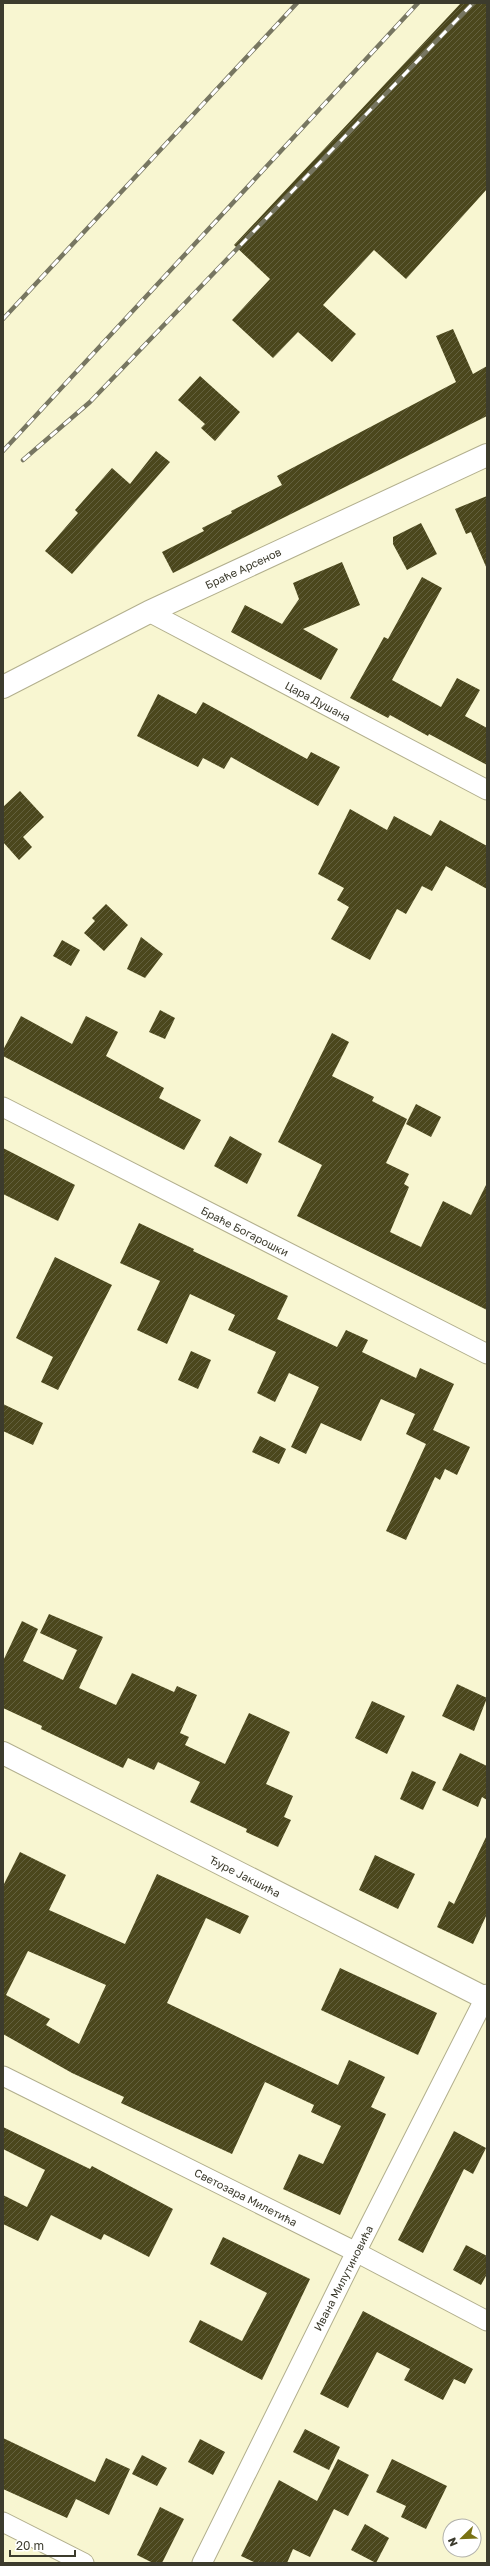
<svg xmlns="http://www.w3.org/2000/svg" width="490" height="2566" font-family="'Golos Text',sans-serif">
<style>
.building{fill:url(#building-hatch);fill-rule:evenodd}
.lines{fill:none;stroke-linecap:round;stroke-linejoin:round}
.minor-casing{stroke:#b2af8d;stroke-width:21}
.secondary-casing{stroke:#b2af8d;stroke-width:24}
.minor{stroke:#fff;stroke-width:19}
.secondary{stroke:#fff;stroke-width:22}
.rail-casing{stroke:#777661;stroke-width:4.5}
.rail{stroke:#fff;stroke-width:3;stroke-dasharray:9;stroke-linecap:butt}
.labels{text-anchor:middle;dominant-baseline:central;stroke-width:4;stroke-linejoin:round;paint-order:stroke}
.street-label{font-size:11px;fill:#3c3b2d;stroke:#fff}
</style>
<defs>
<pattern id="building-hatch" width="6" height="6" patternUnits="userSpaceOnUse"><rect width="6" height="6" fill="#4b471d"/><path d="M-1 1l2-2M0 6l6-6M5 7l2-2" fill="none" stroke="#63603e"/></pattern>
</defs>
<rect width="100%" height="100%" fill="#f8f6d1"/>
<g class="building">
<path d="M 461,3 L 487,3 L 487,189 L 406,279 L 374,250 L 323,305 L 356,334 L 332,362 L 298,332 L 273,358 L 232,320 L 270,279 L 234,245 Z"/>
<path d="M 453,329 L 473,374 L 487,366 L 487,416 L 173,573 L 162,552 L 204,531 L 202,528 L 232,513 L 231,511 L 282,485 L 277,476 L 456,382 L 436,336 Z"/>
<path d="M 200,376 L 240,412 L 215,441 L 201,428 L 205,424 L 178,400 Z"/>
<path d="M 156,451 L 170,462 L 72,574 L 45,551 L 78,513 L 75,510 L 112,468 L 130,484 Z"/>
<path d="M 487,496 L 487,569 L 471,532 L 466,534 L 455,509 Z"/>
<path d="M 421,523 L 437,554 L 407,570 L 393,544 L 393,537 Z"/>
<path d="M 342,562 L 360,605 L 303,629 L 338,649 L 321,680 L 231,632 L 245,605 L 282,624 L 299,599 L 293,583 Z"/>
<path d="M 422,577 L 442,588 L 392,680 L 441,707 L 457,678 L 480,690 L 465,716 L 487,728 L 487,765 L 429,734 L 428,736 L 390,715 L 388,718 L 350,698 L 384,637 L 388,639 Z"/>
<path d="M 158,694 L 196,714 L 203,702 L 307,759 L 311,752 L 340,767 L 318,806 L 231,757 L 224,769 L 203,758 L 198,767 L 137,736 Z"/>
<path d="M 20,791 L 44,817 L 23,837 L 32,847 L 19,860 L 3,842 L 3,807 Z"/>
<path d="M 350,809 L 387,830 L 394,816 L 431,836 L 440,820 L 487,846 L 487,889 L 446,866 L 432,891 L 422,886 L 406,914 L 397,909 L 370,960 L 331,939 L 349,907 L 337,900 L 344,888 L 318,874 Z"/>
<path d="M 106,904 L 128,925 L 104,951 L 84,933 L 95,921 L 92,918 Z"/>
<path d="M 141,937 L 163,954 L 145,978 L 127,969 Z"/>
<path d="M 62,940 L 80,950 L 71,966 L 53,956 Z"/>
<path d="M 160,1010 L 175,1018 L 165,1039 L 149,1032 Z"/>
<path d="M 21,1016 L 72,1044 L 86,1016 L 118,1032 L 106,1056 L 164,1088 L 159,1098 L 201,1120 L 184,1150 L 3,1056 L 3,1050 Z"/>
<path d="M 332,1033 L 349,1042 L 332,1076 L 374,1097 L 372,1101 L 407,1119 L 386,1163 L 409,1174 L 404,1184 L 409,1187 L 390,1232 L 421,1247 L 443,1201 L 471,1215 L 487,1183 L 487,1310 L 297,1216 L 322,1165 L 278,1142 Z"/>
<path d="M 416,1104 L 441,1117 L 431,1137 L 406,1124 Z"/>
<path d="M 230,1136 L 262,1154 L 247,1184 L 214,1166 Z"/>
<path d="M 3,1148 L 75,1185 L 58,1221 L 3,1194 Z"/>
<path d="M 139,1223 L 194,1249 L 193,1251 L 288,1296 L 277,1319 L 337,1347 L 346,1330 L 368,1340 L 362,1352 L 416,1378 L 420,1368 L 454,1384 L 433,1430 L 470,1447 L 457,1475 L 445,1469 L 440,1480 L 435,1477 L 406,1540 L 386,1531 L 426,1444 L 406,1434 L 415,1414 L 381,1399 L 361,1441 L 321,1423 L 306,1454 L 291,1447 L 319,1387 L 289,1373 L 275,1402 L 257,1393 L 276,1352 L 228,1330 L 235,1315 L 190,1294 L 167,1344 L 137,1330 L 160,1281 L 120,1263 Z"/>
<path d="M 55,1257 L 112,1285 L 58,1390 L 41,1382 L 53,1357 L 16,1338 Z"/>
<path d="M 191,1351 L 211,1360 L 198,1389 L 178,1380 Z"/>
<path d="M 3,1404 L 43,1423 L 33,1445 L 3,1431 Z"/>
<path d="M 260,1436 L 286,1449 L 279,1464 L 252,1452 Z"/>
<path d="M 49,1614 L 103,1637 L 79,1688 L 116,1705 L 132,1673 L 174,1692 L 177,1686 L 197,1695 L 180,1733 L 189,1737 L 185,1745 L 225,1764 L 249,1713 L 290,1732 L 266,1784 L 293,1796 L 284,1817 L 291,1820 L 278,1847 L 246,1832 L 247,1829 L 190,1802 L 200,1782 L 158,1762 L 154,1770 L 128,1758 L 123,1768 L 41,1729 L 42,1726 L 3,1708 L 3,1661 L 22,1621 L 38,1629 L 23,1661 L 63,1680 L 77,1650 L 40,1633 Z"/>
<path d="M 457,1684 L 487,1698 L 474,1731 L 442,1716 Z"/>
<path d="M 372,1701 L 405,1716 L 387,1754 L 355,1738 Z"/>
<path d="M 460,1753 L 487,1766 L 487,1800 L 482,1797 L 478,1807 L 442,1790 Z"/>
<path d="M 412,1771 L 436,1782 L 423,1810 L 400,1799 Z"/>
<path d="M 487,1835 L 487,1914 L 473,1944 L 437,1927 L 449,1901 L 454,1904 Z"/>
<path d="M 20,1852 L 66,1875 L 49,1910 L 125,1944 L 157,1874 L 249,1916 L 240,1934 L 206,1918 L 167,2003 L 338,2085 L 349,2060 L 385,2077 L 371,2107 L 386,2114 L 340,2215 L 283,2189 L 299,2154 L 323,2164 L 341,2126 L 311,2112 L 314,2105 L 265,2082 L 232,2154 L 121,2103 L 124,2097 L 72,2073 L 3,2034 L 3,1886 ZM 28,1951 L 106,1985 L 79,2044 L 46,2025 L 50,2019 L 6,1995 Z"/>
<path d="M 375,1855 L 415,1874 L 398,1909 L 359,1890 Z"/>
<path d="M 340,1968 L 437,2013 L 418,2055 L 321,2010 Z"/>
<path d="M 3,2127 L 90,2169 L 92,2166 L 173,2209 L 149,2257 L 104,2234 L 101,2240 L 51,2215 L 38,2241 L 3,2224 L 3,2195 L 27,2207 L 45,2170 L 3,2149 Z"/>
<path d="M 454,2131 L 486,2148 L 473,2174 L 464,2169 L 423,2253 L 398,2240 Z"/>
<path d="M 223,2237 L 310,2279 L 262,2380 L 189,2342 L 200,2320 L 242,2341 L 267,2293 L 210,2264 Z"/>
<path d="M 466,2245 L 487,2256 L 487,2274 L 481,2285 L 453,2270 Z"/>
<path d="M 363,2311 L 473,2369 L 465,2384 L 454,2379 L 443,2400 L 404,2380 L 410,2369 L 377,2352 L 348,2408 L 320,2394 Z"/>
<path d="M 305,2429 L 340,2447 L 329,2470 L 293,2452 Z"/>
<path d="M 3,2438 L 95,2482 L 106,2458 L 130,2469 L 109,2515 L 76,2499 L 67,2518 L 3,2489 Z"/>
<path d="M 200,2439 L 225,2452 L 213,2475 L 188,2462 Z"/>
<path d="M 142,2455 L 167,2468 L 157,2486 L 132,2474 Z"/>
<path d="M 338,2459 L 369,2475 L 348,2516 L 334,2509 L 310,2557 L 293,2549 L 287,2563 L 256,2563 L 241,2556 L 279,2480 L 317,2501 Z"/>
<path d="M 392,2459 L 447,2486 L 426,2529 L 401,2517 L 406,2506 L 376,2492 Z"/>
<path d="M 160,2507 L 184,2519 L 162,2563 L 153,2563 L 137,2555 Z"/>
<path d="M 365,2524 L 389,2538 L 376,2563 L 351,2550 Z"/>
</g>
<g class="lines">
<defs>
<g id="minor">
<path d="M 149,612 L 487,790"/>
<path d="M 3,1107 L 487,1354"/>
<path d="M 3,2076 L 356,2252 L 487,2321"/>
<path d="M 3,2522 L 84,2563"/>
<path d="M 202,2563 L 356,2252 L 487,1994"/>
</g>
<g id="secondary">
<path d="M 3,687 L 149,612 L 487,455"/>
<path d="M 3,1753 L 487,1999"/>
</g>
</defs>
<use href="#minor" class="minor-casing"/>
<use href="#secondary" class="secondary-casing"/>
<use href="#minor" class="minor"/>
<use href="#secondary" class="secondary"/>
<defs>
<g id="rail">
<path d="M 3,319 L 297,3"/>
<path d="M 3,451 L 418,3"/>
<path d="M 23,460 L 90,402 L 473,3"/>
</g>
</defs>
<use href="#rail" class="rail-casing"/>
<use href="#rail" class="rail"/>
</g>
<g class="labels">
<g class="street-label">
<text transform="translate(243 568) rotate(-25)">Браће Арсенов</text>
<text transform="translate(318 701) rotate(28)">Цара Душана</text>
<text transform="translate(245 1231) rotate(27)">Браће Богарошки</text>
<text transform="translate(245 1876) rotate(27)">Ђуре Јакшића</text>
<text transform="translate(246 2197) rotate(27)">Светозара Милетића</text>
<text transform="translate(343 2278) rotate(-63)">Ивана Милутиновића</text>
</g>
</g>
<rect width="490" height="2566" fill="none" stroke="#3c3b2d" stroke-width="8"/>
<g transform="translate(462 2538) rotate(247)"><circle r="19" fill="#ffffff" stroke="#b1b1ab"/>
<path d="M0-3L7 15L0 10L-7 15Z" fill="#797213"/>
<text y="-6" font-size="11" font-weight="bold" text-anchor="middle" fill="#3c3b2d">N</text>
</g>
<path d="M10 2550v6h65v-6" fill="none" stroke="#3c3b2d" stroke-width="2"/>
<text x="16" y="2550" font-size="12" fill="#3c3b2d" stroke="#ffffff" stroke-width="3" paint-order="stroke">20 m</text>
</svg>
